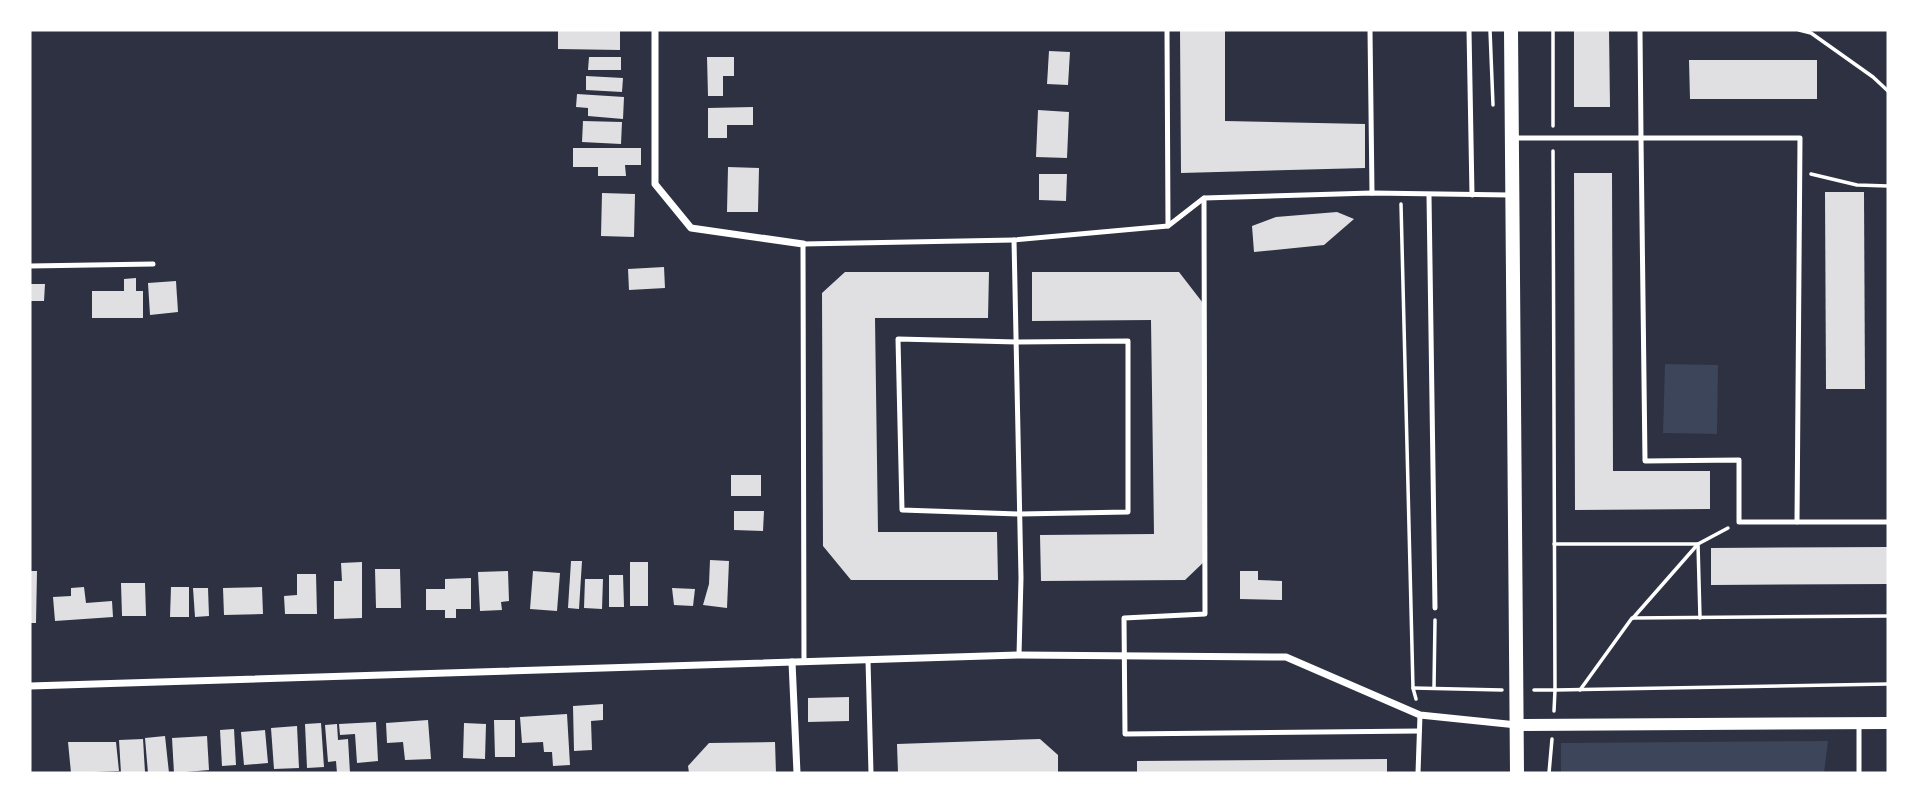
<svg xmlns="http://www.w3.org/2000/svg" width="1918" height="803" font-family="'Source Sans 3',sans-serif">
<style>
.green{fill:#3c4559}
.building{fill:#e0e0e3}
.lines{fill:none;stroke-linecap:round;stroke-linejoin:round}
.path{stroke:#fff;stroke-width:3.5}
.service{stroke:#fff;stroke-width:5}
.minor{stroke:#fff;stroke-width:7}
.tertiary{stroke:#fff;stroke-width:12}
.secondary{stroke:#fff;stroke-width:14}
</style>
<rect width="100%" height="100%" fill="#2d3142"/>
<g class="green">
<path d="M 1665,364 L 1718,365 L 1717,434 L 1663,433 Z"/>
<path d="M 1828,741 L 1824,773 L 1561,773 L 1561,743 Z"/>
</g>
<g class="building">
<path d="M 558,30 L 620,30 L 620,50 L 558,49 Z"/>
<path d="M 1180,30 L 1225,30 L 1225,121 L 1365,124 L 1365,168 L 1181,173 Z"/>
<path d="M 1574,30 L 1609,30 L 1610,107 L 1574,107 Z"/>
<path d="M 1049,51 L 1070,52 L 1068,85 L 1047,84 Z"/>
<path d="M 589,57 L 621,57 L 621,70 L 588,70 Z"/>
<path d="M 707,57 L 734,57 L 734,76 L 723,76 L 723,96 L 708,96 Z"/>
<path d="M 1689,60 L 1817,60 L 1817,99 L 1690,99 Z"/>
<path d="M 586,76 L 623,78 L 622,92 L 586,90 Z"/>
<path d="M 577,94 L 624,97 L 623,119 L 588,116 L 588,108 L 576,107 Z"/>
<path d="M 753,107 L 753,125 L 727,125 L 727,138 L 708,138 L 708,108 Z"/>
<path d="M 1038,110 L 1069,112 L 1067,158 L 1036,157 Z"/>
<path d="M 583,121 L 622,122 L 621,144 L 582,142 Z"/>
<path d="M 573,148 L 641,148 L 641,165 L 625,165 L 626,176 L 598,176 L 598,167 L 573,167 Z"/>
<path d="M 728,167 L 759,168 L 758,212 L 727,212 Z"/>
<path d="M 1574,173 L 1612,173 L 1613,471 L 1710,471 L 1710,509 L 1575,510 Z"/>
<path d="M 1039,174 L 1067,174 L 1066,201 L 1039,200 Z"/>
<path d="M 1825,192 L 1864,192 L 1865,389 L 1826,389 Z"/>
<path d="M 602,193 L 635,194 L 634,237 L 601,236 Z"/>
<path d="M 1337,212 L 1354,219 L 1324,245 L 1254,252 L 1252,226 L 1276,217 Z"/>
<path d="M 664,267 L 665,288 L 629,290 L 628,269 Z"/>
<path d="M 845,272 L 989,272 L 988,318 L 875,318 L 878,532 L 997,532 L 998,580 L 851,580 L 823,546 L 822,293 Z"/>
<path d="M 1032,272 L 1179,272 L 1206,307 L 1207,559 L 1185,580 L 1041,581 L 1040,535 L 1154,534 L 1151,320 L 1032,321 Z"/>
<path d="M 136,278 L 136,291 L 143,291 L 143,318 L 92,318 L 92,291 L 124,291 L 124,279 Z"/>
<path d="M 176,281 L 178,312 L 150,315 L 148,283 Z"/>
<path d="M 30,284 L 45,284 L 44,301 L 30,301 Z"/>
<rect x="731" y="475" width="30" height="21"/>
<path d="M 734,511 L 764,511 L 763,531 L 734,530 Z"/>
<path d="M 1888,547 L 1888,584 L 1711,585 L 1711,548 Z"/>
<path d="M 710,560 L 729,561 L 727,608 L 703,605 L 709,584 Z"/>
<path d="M 571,561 L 582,561 L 579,609 L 568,608 Z"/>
<path d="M 362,562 L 362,618 L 334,619 L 334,581 L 342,581 L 341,563 Z"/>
<rect x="630" y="562" width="18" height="44"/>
<path d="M 375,569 L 400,569 L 401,608 L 376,608 Z"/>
<path d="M 30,571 L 37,571 L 36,623 L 30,623 Z"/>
<path d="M 508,571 L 509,601 L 501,602 L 502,610 L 480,611 L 478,572 Z"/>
<path d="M 533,571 L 560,573 L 557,611 L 530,609 Z"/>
<path d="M 1240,571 L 1258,571 L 1258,580 L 1282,581 L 1282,600 L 1240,599 Z"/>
<path d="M 297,574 L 316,574 L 317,614 L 285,614 L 284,596 L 297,595 Z"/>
<path d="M 609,575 L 623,575 L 624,607 L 609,607 Z"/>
<path d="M 471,578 L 471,609 L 456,609 L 456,618 L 445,618 L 445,610 L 426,610 L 426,589 L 445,589 L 445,579 Z"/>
<path d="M 585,579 L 603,579 L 602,609 L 584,608 Z"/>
<path d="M 121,583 L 145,583 L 146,616 L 122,616 Z"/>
<path d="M 84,587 L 86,603 L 112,601 L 113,617 L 55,621 L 53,597 L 71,596 L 71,588 Z"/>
<path d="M 171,587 L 189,587 L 189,617 L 170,617 Z"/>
<path d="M 262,587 L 263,614 L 224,615 L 223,588 Z"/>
<path d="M 193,588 L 208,588 L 209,616 L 195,617 Z"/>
<path d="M 672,588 L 695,589 L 693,606 L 674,605 Z"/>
<path d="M 849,697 L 849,721 L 808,722 L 808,698 Z"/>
<path d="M 603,704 L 603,720 L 591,721 L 592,750 L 574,751 L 573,706 Z"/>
<path d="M 567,714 L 570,765 L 553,766 L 552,752 L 544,752 L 543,742 L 522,743 L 520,717 Z"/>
<path d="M 428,720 L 431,759 L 405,760 L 403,742 L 387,743 L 386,723 Z"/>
<path d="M 494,720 L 515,720 L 515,757 L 495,757 Z"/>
<path d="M 376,722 L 378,761 L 357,763 L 355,734 L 340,735 L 339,724 Z"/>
<path d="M 321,723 L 324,767 L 307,768 L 305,724 Z"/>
<path d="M 464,723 L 486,724 L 485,759 L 463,758 Z"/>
<path d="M 337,724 L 338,740 L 348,739 L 350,773 L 337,773 L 336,761 L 328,762 L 325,725 Z"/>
<path d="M 297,726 L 299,768 L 274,769 L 271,728 Z"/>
<path d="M 234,729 L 236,765 L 222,766 L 220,730 Z"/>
<path d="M 265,730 L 268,763 L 244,765 L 241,732 Z"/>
<path d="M 165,736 L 169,773 L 148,773 L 145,738 Z"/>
<path d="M 207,736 L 209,770 L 174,773 L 172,738 Z"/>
<path d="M 143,739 L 145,772 L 121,773 L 119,740 Z"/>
<path d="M 1040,739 L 1058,755 L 1058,773 L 898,773 L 897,744 Z"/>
<path d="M 68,742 L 116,742 L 119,771 L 71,773 Z"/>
<path d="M 775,742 L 776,773 L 689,773 L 688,766 L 709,743 Z"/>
<path d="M 1387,759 L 1387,773 L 1137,773 L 1137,761 Z"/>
</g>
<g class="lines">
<g class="path">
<path d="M 1490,30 L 1493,105"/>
<path d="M 1799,30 L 1811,33 L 1873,77 L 1888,91"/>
<path d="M 1553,126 L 1553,30"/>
<path d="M 1553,151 L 1555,690 L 1888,684"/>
<path d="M 1811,174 L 1857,185 L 1888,186"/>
<path d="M 1401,204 L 1413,688 L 1416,699"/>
<path d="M 1554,544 L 1698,544 L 1700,618"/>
<path d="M 1633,618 L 1698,544 L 1728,528"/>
<path d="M 1434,687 L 1435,620"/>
<path d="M 1413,688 L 1502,690"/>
<path d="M 1534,690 L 1555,690 L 1554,711"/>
<path d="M 1580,690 L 1632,618 L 1888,616"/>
<path d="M 1549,773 L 1552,739"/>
</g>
<g class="service">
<path d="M 1167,30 L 1168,226"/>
<path d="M 1370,30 L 1372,193"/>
<path d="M 1469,30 L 1472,195"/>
<path d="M 1640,30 L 1641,138 L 1800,138 L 1797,522"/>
<path d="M 1512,138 L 1641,138 L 1645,461 L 1739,460 L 1739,522 L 1888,522"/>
<path d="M 1429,195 L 1435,608"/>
<path d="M 1204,198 L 1205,614 L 1124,618 L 1125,734 L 1419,731"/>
<path d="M 30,266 L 153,264"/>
<path d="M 898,339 L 1017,342 L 1128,341 L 1128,512 L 1020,514 L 902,510 Z"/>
<path d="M 1019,655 L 1021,578 L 1014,240 L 1168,226 L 1204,198 L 1372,193 L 1510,195"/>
<path d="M 868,660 L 871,773"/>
<path d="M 804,662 L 803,244 L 1014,240"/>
<path d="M 1859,724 L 1859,773"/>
<path d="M 1418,773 L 1420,715"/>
</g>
<g class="minor">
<path d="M 655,30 L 655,184 L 691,228 L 803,244"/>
<path d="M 792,662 L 797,773"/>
<path d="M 30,686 L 1019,655 L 1286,657 L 1420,715 L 1517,725"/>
</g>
<path class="tertiary" d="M 1518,725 L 1888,723"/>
<path class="secondary" d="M 1511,30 L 1517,773"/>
</g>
<rect width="1918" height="803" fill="none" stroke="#ffffff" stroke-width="63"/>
</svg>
